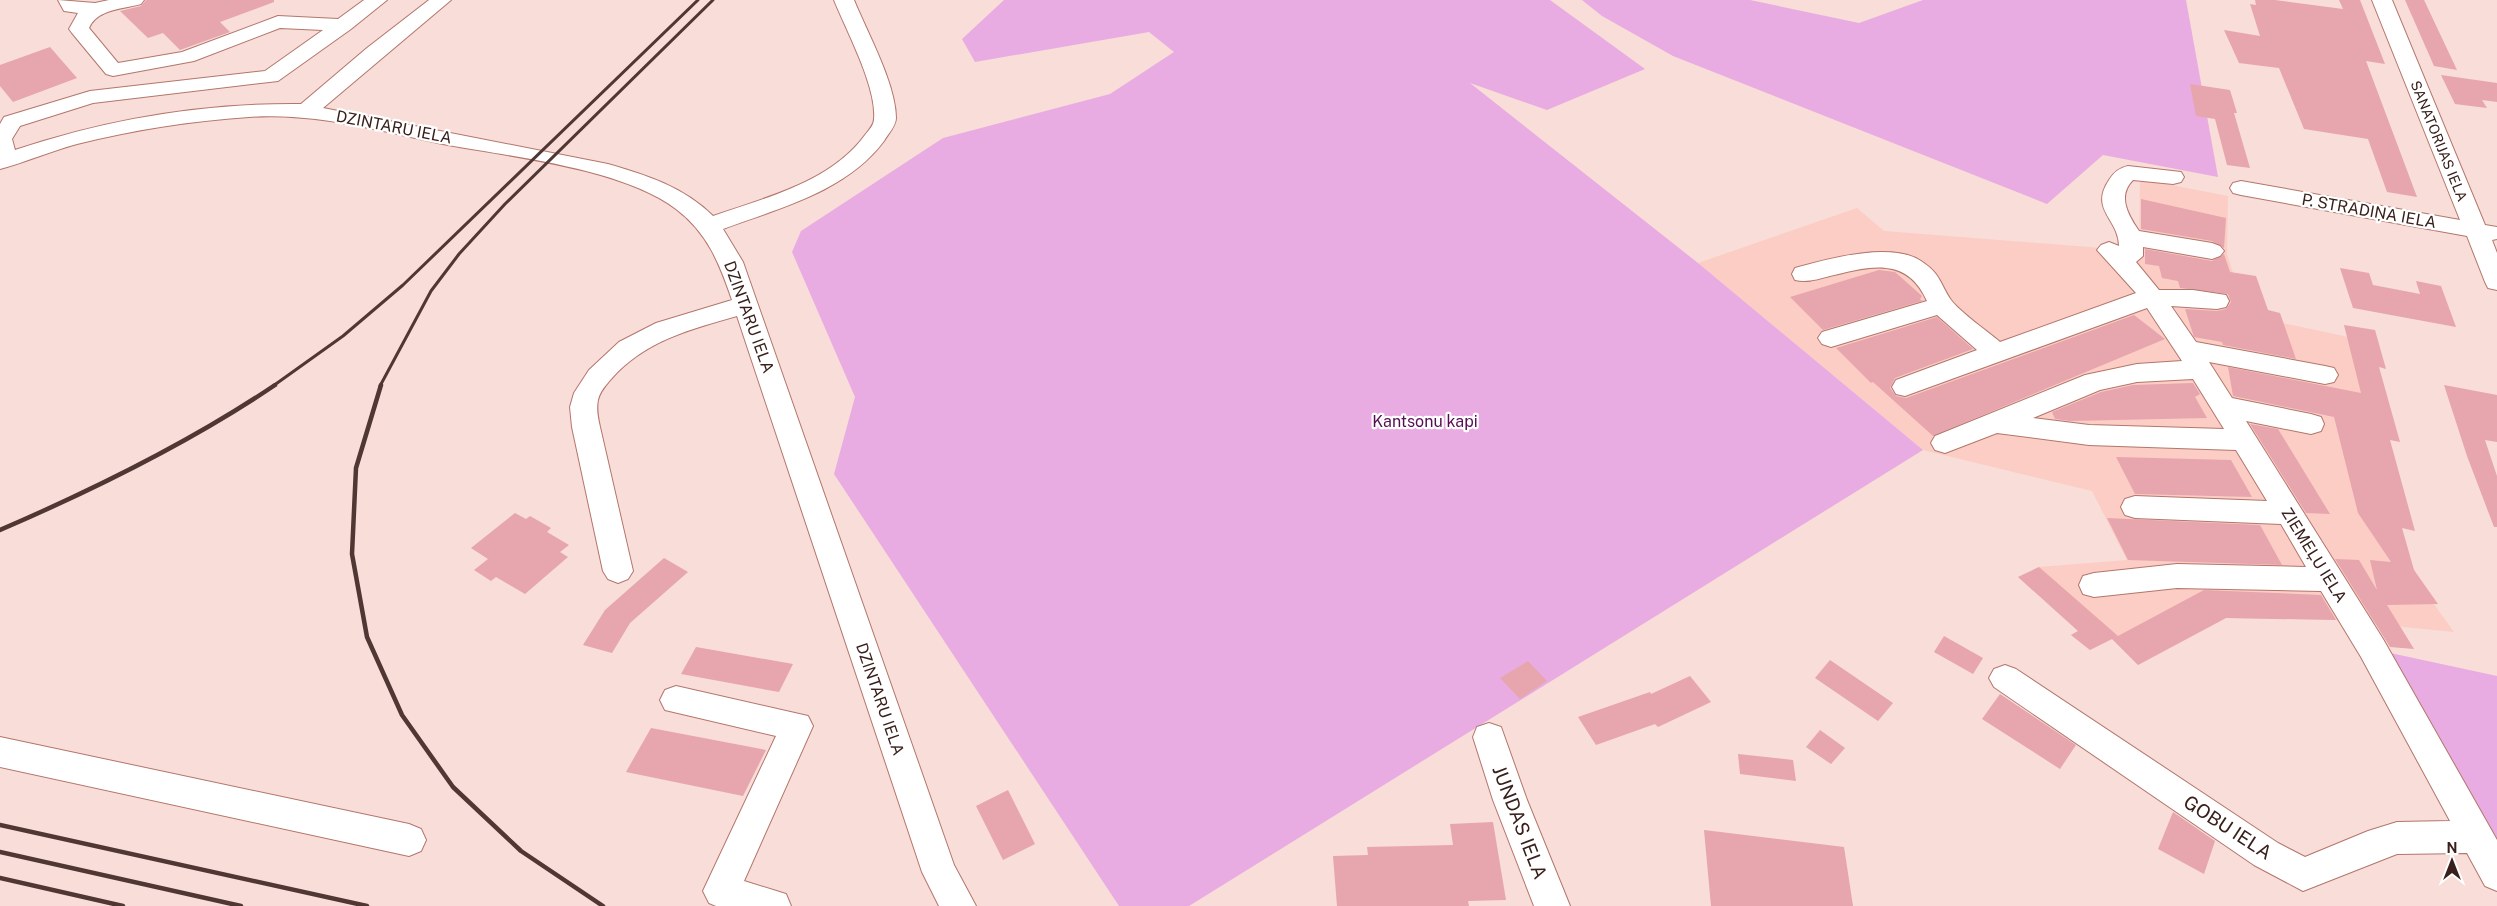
<svg xmlns="http://www.w3.org/2000/svg" width="2497" height="906" font-family="'Public Sans',sans-serif">
<style>
.built{fill:#fbcdc4}
.green{fill:#e8ace2}
.building{fill:#e7a5ae}
.lines{fill:none;stroke-linecap:round;stroke-linejoin:round}
.minor-casing{stroke:#b3766b;stroke-width:2}
.minor{fill:#fff;fill-rule:evenodd}
.rail-far1{stroke:#503733;stroke-width:3}
.rail{stroke:#503733;stroke-width:4.5}
.labels{text-anchor:middle;dominant-baseline:central;stroke-width:4.5;stroke-linejoin:round;paint-order:stroke}
.far-street-label{font-size:14px;fill:#39201c;stroke:#fff}
.street-label{font-size:16px;fill:#39201c;stroke:#fff}
.park-label{font-size:16px;fill:#560e53;stroke:#fff}
.near-street-label{font-size:19px;fill:#39201c;stroke:#fff}
</style>
<rect width="100%" height="100%" fill="#f8ddd8"/>
<path class="built" d="M 2140,179 L 2228,196 L 2227,254 L 2239,292 L 2254,317 L 2353,338 L 2402,530 L 2373,520 L 2454,632 L 2335,620 L 2226,618 L 2138,665 L 2112,639 L 2090,650 L 2071,635 L 2078,631 L 2018,577 L 2039,567 L 2127,560 L 2092,491 L 1923,450 L 1698,263 L 1857,208 L 1884,231 L 2139,251 Z"/>
<g class="green">
<path d="M 1004,0 L 1550,0 L 1645,69 L 1547,110 L 1470,83 L 1698,263 L 1923,450 L 1189,906 L 1119,906 L 834,474 L 855,397 L 792,252 L 801,231 L 943,138 L 1110,94 L 1174,52 L 1149,32 L 975,62 L 962,39 Z"/>
<path d="M 1582,0 L 1750,0 L 1859,23 L 1923,0 L 2186,0 L 2218,177 L 2103,155 L 2047,204 L 1673,56 L 1602,16 Z"/>
<path d="M 2381,651 L 2497,676 L 2497,845 Z"/>
</g>
<g class="building">
<path d="M 146,0 L 274,0 L 274,2 L 220,22 L 230,32 L 180,50 L 163,33 L 148,38 L 120,11 L 141,6 Z"/>
<path d="M 2255,0 L 2275,0 L 2343,9 L 2339,0 L 2360,0 L 2385,64 L 2366,61 L 2417,197 L 2387,192 L 2368,139 L 2304,129 L 2279,68 L 2239,63 L 2224,30 L 2260,36 L 2250,4 L 2256,5 Z"/>
<path d="M 2405,0 L 2424,0 L 2457,70 L 2434,66 Z"/>
<path d="M 50,47 L 77,78 L 13,102 L 0,86 L 0,65 Z"/>
<path d="M 2441,75 L 2497,83 L 2497,102 L 2482,100 L 2487,108 L 2455,104 Z"/>
<path d="M 2190,84 L 2230,90 L 2237,113 L 2234,113 L 2250,168 L 2227,165 L 2215,119 L 2196,116 Z"/>
<path d="M 2141,199 L 2226,218 L 2224,248 L 2212,241 L 2141,229 Z"/>
<path d="M 2145,249 L 2212,261 L 2224,254 L 2230,272 L 2256,276 L 2268,310 L 2280,313 L 2296,359 L 2223,345 L 2222,342 L 2194,337 L 2185,309 L 2217,311 L 2226,309 L 2231,302 L 2228,294 L 2180,288 L 2178,281 L 2162,278 L 2159,266 L 2145,264 Z"/>
<path d="M 2340,268 L 2369,273 L 2373,285 L 2420,294 L 2416,281 L 2441,286 L 2456,327 L 2353,308 Z"/>
<path d="M 1879,270 L 1895,272 L 1922,296 L 1920,299 L 1922,301 L 1823,330 L 1790,297 Z"/>
<path d="M 2134,315 L 2165,339 L 1933,436 L 1873,382 L 1871,383 L 1836,348 L 1937,317 L 1973,349 L 1895,378 L 1890,388 L 1896,396 L 1906,398 Z"/>
<path d="M 2344,325 L 2375,330 L 2386,369 L 2379,367 L 2400,442 L 2390,440 L 2415,531 L 2402,528 L 2414,570 L 2438,604 L 2387,605 L 2414,649 L 2390,647 L 2335,559 L 2359,560 L 2377,590 L 2370,560 L 2391,562 L 2358,513 L 2334,417 L 2233,396 L 2228,367 L 2361,393 Z"/>
<path d="M 2193,383 L 2200,394 L 2195,397 L 2207,418 L 2070,421 L 2055,419 L 2052,412 L 2101,392 L 2133,385 Z"/>
<path d="M 2444,385 L 2497,395 L 2497,442 L 2485,440 L 2497,476 L 2497,527 L 2494,527 L 2467,456 Z"/>
<path d="M 2250,424 L 2278,429 L 2330,514 L 2306,513 Z"/>
<path d="M 2116,457 L 2231,460 L 2252,497 L 2135,494 Z"/>
<path d="M 515,513 L 526,519 L 530,516 L 551,528 L 547,532 L 569,545 L 560,552 L 568,557 L 525,594 L 496,577 L 491,581 L 474,570 L 488,559 L 471,548 Z"/>
<path d="M 2107,518 L 2260,525 L 2282,565 L 2128,560 Z"/>
<path d="M 664,558 L 688,572 L 630,623 L 612,653 L 583,645 L 605,610 Z"/>
<path d="M 2039,567 L 2118,636 L 2204,590 L 2321,595 L 2336,620 L 2226,618 L 2138,665 L 2112,639 L 2090,650 L 2071,635 L 2078,631 L 2018,577 Z"/>
<path d="M 1944,636 L 1983,658 L 1973,674 L 1934,652 Z"/>
<path d="M 696,647 L 793,664 L 779,692 L 681,674 Z"/>
<path d="M 1830,660 L 1893,703 L 1878,721 L 1815,678 Z"/>
<path d="M 1528,661 L 1547,681 L 1520,699 L 1500,678 Z"/>
<path d="M 1690,676 L 1711,702 L 1658,727 L 1655,724 L 1596,745 L 1578,717 L 1650,692 L 1651,694 Z"/>
<path d="M 2000,694 L 2076,745 L 2060,769 L 1982,719 Z"/>
<path d="M 651,728 L 766,750 L 743,796 L 626,772 Z"/>
<path d="M 1820,730 L 1845,748 L 1831,764 L 1806,747 Z"/>
<path d="M 1738,754 L 1793,760 L 1796,781 L 1740,774 Z"/>
<path d="M 1008,790 L 1035,844 L 1003,860 L 976,806 Z"/>
<path d="M 2173,812 L 2215,841 L 2204,874 L 2158,849 Z"/>
<path d="M 1493,822 L 1506,900 L 1468,901 L 1469,906 L 1337,906 L 1333,856 L 1368,855 L 1367,847 L 1453,845 L 1450,824 Z"/>
<path d="M 1704,830 L 1844,847 L 1853,906 L 1711,906 Z"/>
</g>
<g class="lines">
<defs>
<g id="minor">
<path d="M 58,0 L 95,3 L 109,0 L 144,0 L 141,4 C 123,9 97,9 89,28 L 118,63 L 182,52 L 278,16 L 338,19 L 364,0 L 387,0 L 351,29 L 278,81 L 93,103 L 20,126 L 12,139 L 15,150 C 108,119 203,103 301,104 L 367,48 L 429,0 L 451,0 L 323,108 L 608,164 C 646,175 684,187 713,216 C 765,198 831,182 865,135 C 869,130 874,125 874,119 C 877,87 846,30 834,0 L 854,0 C 867,32 896,84 896,118 C 896,126 888,134 884,141 C 846,192 779,208 723,229 L 743,262 L 954,865 L 976,906 L 939,906 L 922,872 L 737,316 C 691,329 645,341 612,378 C 606,385 600,391 598,400 C 596,409 598,418 600,427 L 633,571 L 628,579 L 618,583 L 608,579 L 603,571 L 572,427 L 570,407 L 574,393 L 589,370 L 619,342 L 656,323 L 732,300 C 720,265 708,233 676,209 C 623,169 514,157 448,145 C 383,132 316,112 249,117 C 191,121 133,130 77,144 C 51,151 26,162 0,169 L 0,124 L 4,117 L 90,91 L 265,71 L 323,30 L 280,28 L 194,61 L 113,76 L 106,74 L 72,33 L 69,29 L 78,13 L 64,11 Z"/>
<path d="M 2372,0 L 2392,0 L 2485,225 L 2497,227 L 2497,239 L 2492,240 L 2497,253 L 2497,290 L 2488,288 L 2485,282 L 2467,236 L 2241,195 L 2233,193 L 2230,188 L 2233,183 L 2241,181 L 2460,220 Z"/>
<path d="M 2128,166 L 2181,172 L 2184,177 L 2181,182 L 2173,184 L 2133,180 C 2117,196 2128,215 2139,231 L 2212,243 L 2220,246 L 2224,251 L 2220,256 L 2212,259 L 2143,247 L 2143,256 L 2136,262 L 2159,290 L 2193,290 L 2226,295 L 2229,301 L 2226,307 L 2217,309 L 2171,306 L 2196,342 L 2325,366 L 2334,368 L 2338,375 L 2334,382 L 2325,384 L 2209,362 L 2232,398 L 2311,414 L 2321,417 L 2324,424 L 2321,431 L 2311,434 L 2246,421 L 2383,639 L 2497,840 L 2497,891 L 2485,886 L 2467,853 L 2397,854 L 2303,891 L 2254,865 L 1994,687 L 1989,678 L 1994,669 L 2005,665 L 2016,669 L 2278,843 L 2305,857 L 2368,831 L 2397,822 L 2450,821 L 2361,657 L 2321,591 L 2177,588 L 2094,597 L 2083,594 L 2079,585 L 2083,576 L 2094,573 L 2177,564 L 2306,567 L 2281,524 L 2135,518 L 2125,515 L 2121,507 L 2125,499 L 2135,496 L 2267,501 L 2236,450 L 2089,445 L 1997,433 L 1945,453 L 1935,450 L 1931,443 L 1935,436 L 2085,375 L 2137,364 L 2182,361 L 2147,308 L 1905,396 L 1896,394 L 1892,387 L 1896,380 L 1977,350 L 1937,315 L 1831,347 L 1822,344 L 1818,338 L 1822,332 L 1927,301 C 1907,256 1870,266 1830,276 C 1818,279 1807,283 1795,280 L 1792,274 L 1795,268 C 1828,259 1891,241 1921,261 C 1941,274 1940,284 1951,300 C 1960,312 1987,331 2000,342 L 2136,293 L 2097,250 L 2101,245 L 2109,242 L 2119,246 C 2119,219 2089,210 2109,180 C 2114,172 2119,168 2128,166 ZM 2193,379 L 2224,429 L 2089,425 L 2033,418 L 2100,390 L 2137,382 Z"/>
<path d="M 676,686 L 808,716 L 813,726 L 744,881 L 786,894 L 791,906 L 716,906 L 709,903 L 703,891 L 776,736 L 665,710 L 660,700 L 665,690 Z"/>
<path d="M 1489,723 L 1501,727 L 1527,800 L 1570,906 L 1534,906 L 1493,800 L 1473,737 L 1477,727 Z"/>
<path d="M 0,737 L 409,824 L 421,829 L 426,840 L 421,851 L 409,856 L 0,767 Z"/>
</g>
</defs>
<use href="#minor" class="minor-casing"/>
<use href="#minor" class="minor"/>
<g class="rail-far1">
<path d="M 273,386 L 343,336 L 403,285 L 698,0"/>
<path d="M 380,386 L 431,291 L 459,254 L 505,204 L 713,0"/>
</g>
<g class="rail">
<path d="M 381,385 L 356,468 L 352,554 L 367,637 L 402,715 L 453,787 L 521,851 L 603,906"/>
<path d="M 0,530 C 95,489 189,443 275,385"/>
<path d="M 0,825 L 367,906"/>
<path d="M 0,852 L 241,906"/>
<path d="M 0,878 L 123,906"/>
</g>
</g>
<g class="labels">
<g class="far-street-label">
<text transform="translate(2439 141) rotate(68)">SANATORIJAS IELA</text>
</g>
<g class="street-label">
<text transform="translate(394 127) rotate(11)">DZINTARU IELA</text>
<text transform="translate(2369 211) rotate(10)">P. STRADIŅA IELA</text>
<text transform="translate(749 317) rotate(70)">DZINTARU IELA</text>
<text transform="translate(2314 555) rotate(58)">ZIEMEĻU IELA</text>
<text transform="translate(880 699) rotate(71)">DZINTARU IELA</text>
</g>
<g class="park-label">
<text x="1425" y="421">Kantsonu kapi</text>
</g>
<g class="near-street-label">
<text transform="translate(1520 822) rotate(69)">JUNDAS IELA</text>
<text transform="translate(2228 827) rotate(33)">GOBU IELA</text>
</g>
</g>
<g transform="translate(2452 861)" stroke="#ffffff" stroke-width="4" paint-order="stroke">
<path d="M0-4L9 19L0 12L-9 19Z" fill="#39201c"/>
<text y="-8" font-size="14" font-weight="bold" text-anchor="middle" fill="#39201c">N</text>
</g>
</svg>
